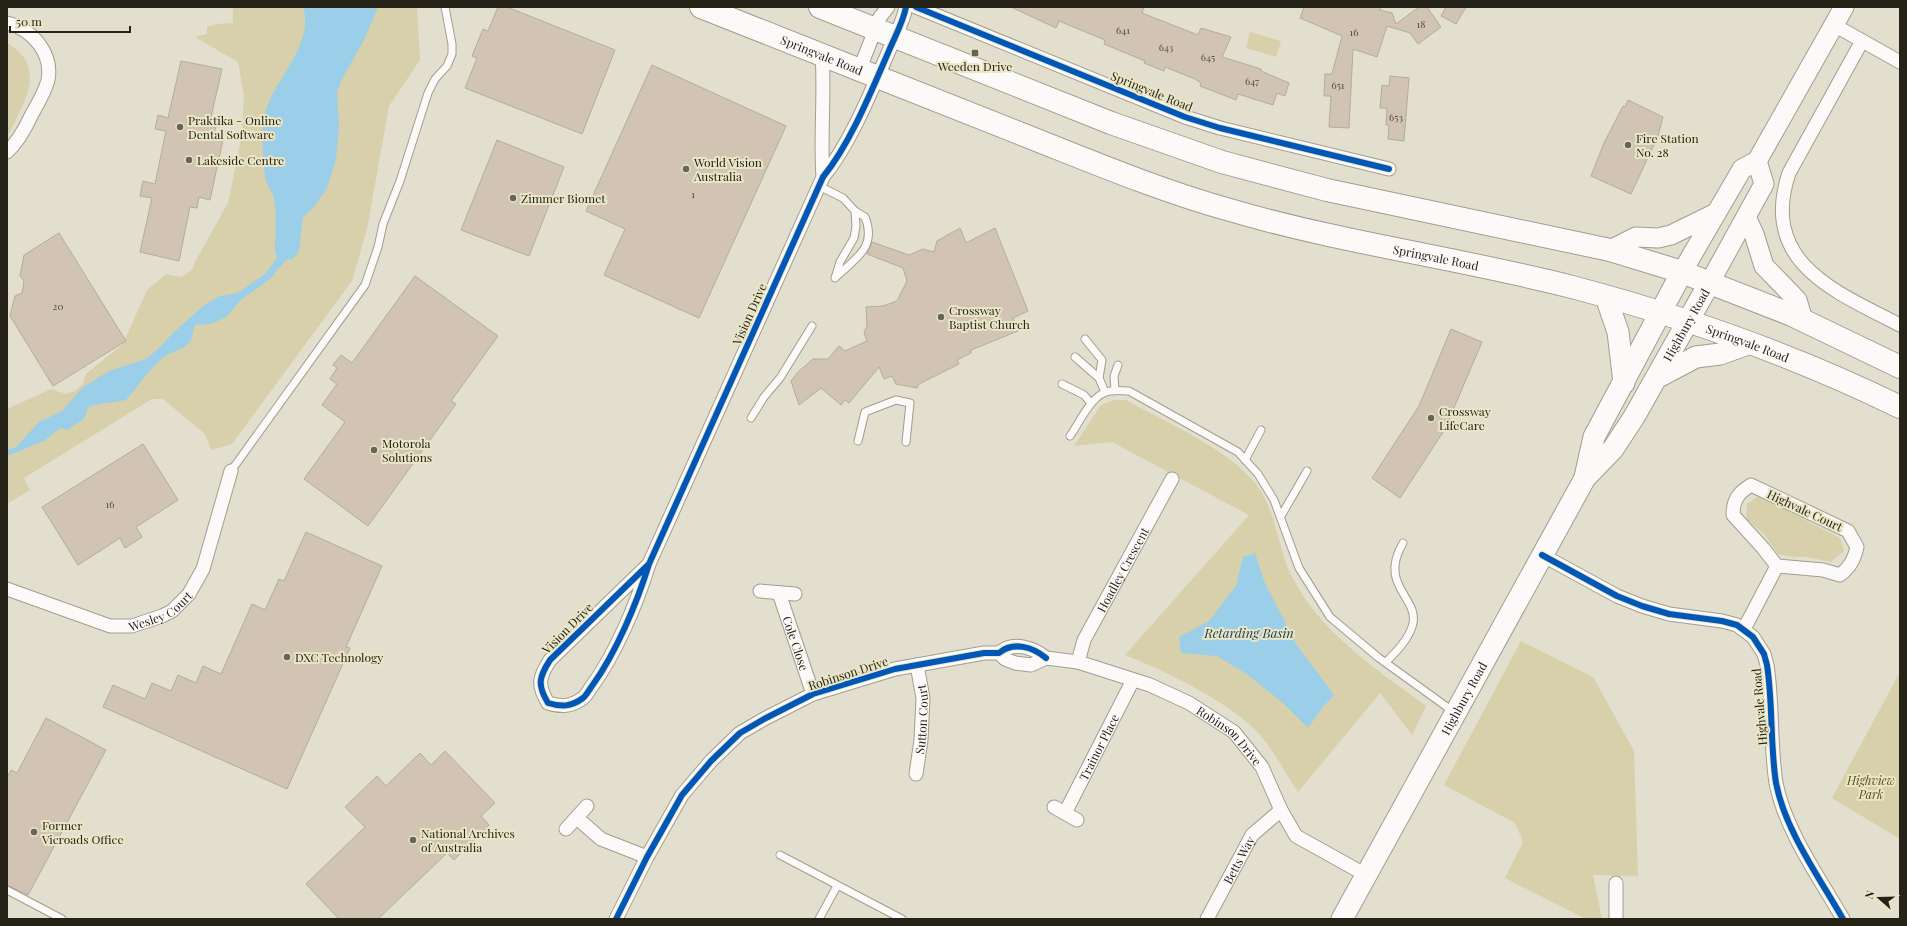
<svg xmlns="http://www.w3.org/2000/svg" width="1907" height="926" font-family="'Playfair Display',serif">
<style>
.green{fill:#d7d0ab}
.water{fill:#9bcee8}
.building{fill:#d1c4b2;stroke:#b2aca1}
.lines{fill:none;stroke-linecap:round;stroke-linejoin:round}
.lane-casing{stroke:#a09e90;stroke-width:9}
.street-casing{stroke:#a09e90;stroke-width:15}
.secondary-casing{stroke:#a09e90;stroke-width:21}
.primary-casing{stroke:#a09e90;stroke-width:23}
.highway-casing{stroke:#a09e90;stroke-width:24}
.lane{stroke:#fbfaf8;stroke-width:7}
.street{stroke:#fbfaf8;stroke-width:13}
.secondary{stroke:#fbfaf8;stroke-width:19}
.primary{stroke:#fbfaf8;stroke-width:21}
.highway{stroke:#fbfaf8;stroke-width:22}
.cycleway-casing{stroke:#eae5c6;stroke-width:8}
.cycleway{stroke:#0057b8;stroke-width:6}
.poi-dot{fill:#676558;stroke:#eae5c6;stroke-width:1.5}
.labels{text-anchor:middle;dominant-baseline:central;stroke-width:4;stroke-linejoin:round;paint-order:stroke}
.number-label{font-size:10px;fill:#504b3e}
.street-label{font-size:12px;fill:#252318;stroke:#eae5c6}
.poi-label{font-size:12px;fill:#252318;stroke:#eae5c6;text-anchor:start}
.park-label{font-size:12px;font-style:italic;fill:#5b5117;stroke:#eae5c6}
.water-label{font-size:13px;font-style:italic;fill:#1b3c4f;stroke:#eae5c6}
</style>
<rect width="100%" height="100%" fill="#e2dfce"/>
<g class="green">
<path d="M 233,7 L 417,7 L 420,60 L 389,106 L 367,229 L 352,281 L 232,444 L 211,450 L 205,434 L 163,399 L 152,399 L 24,478 L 30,490 L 7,504 L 7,409 L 51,389 L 66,394 L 75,391 L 83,384 L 86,374 L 123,344 L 147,290 L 166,274 L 182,277 L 192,270 L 196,260 L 228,203 L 242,134 L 244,96 L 238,62 L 195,37 L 207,34 L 207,27 L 216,24 L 233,23 Z"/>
<path d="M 1250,32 L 1281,41 L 1276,57 L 1246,48 Z"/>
<path d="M 7,43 C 38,61 33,86 19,113 C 15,121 12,129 7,136 Z"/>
<path d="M 1114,400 L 1126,400 C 1167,423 1225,447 1255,483 C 1272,504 1275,529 1283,553 C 1285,563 1291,575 1296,584 C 1324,635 1380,672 1426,706 L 1412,735 L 1380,693 L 1298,792 C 1286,774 1275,753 1261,736 C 1231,702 1167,672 1125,655 L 1249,515 L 1112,442 L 1074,446 L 1101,405 Z"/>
<path d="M 1759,496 L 1840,538 L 1844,551 L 1831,562 L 1807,557 L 1792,557 L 1778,554 L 1764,534 L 1746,519 L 1747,504 Z"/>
<path d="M 1521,641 L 1593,677 L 1634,751 L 1638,876 L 1593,875 L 1602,919 L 1586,919 L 1505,878 L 1523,842 L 1515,823 L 1444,785 Z"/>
<path d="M 1900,672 L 1900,839 L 1832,798 Z"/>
</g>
<g class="water">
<path d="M 303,7 L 378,7 L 365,38 L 341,81 L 337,92 L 339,125 L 336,160 L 327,188 L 314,207 L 303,217 L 299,251 L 293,259 L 286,260 L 270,279 L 242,299 L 226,317 L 211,324 L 195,325 L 191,341 L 184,347 L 165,356 L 152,368 L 126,400 L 89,406 L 84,419 L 67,430 L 60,428 L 44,441 L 7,456 L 7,450 L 16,447 L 39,422 L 62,411 L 82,388 L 109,371 L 146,359 L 158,349 L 174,332 L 202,307 L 219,296 L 238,293 L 265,274 L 277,258 L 275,251 C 275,234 277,215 274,199 C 273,192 267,186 266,180 C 262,164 261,126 266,110 C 276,78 315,43 303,7 Z"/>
<path d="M 1255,553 L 1264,581 L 1296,644 L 1334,695 L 1322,708 L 1308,728 L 1283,703 L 1248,675 L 1217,656 L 1181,653 L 1179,637 L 1208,622 L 1236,586 L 1243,557 Z"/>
</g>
<g class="building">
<path d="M 498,7 L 507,7 L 615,50 L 582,134 L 465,88 L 477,58 L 472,56 L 483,29 L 488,31 Z"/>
<path d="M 1011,7 L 1144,7 L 1142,13 L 1198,35 L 1201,28 L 1231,37 L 1222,57 L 1261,69 L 1261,71 L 1289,83 L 1285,96 L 1277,93 L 1273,105 L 1238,94 L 1236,100 L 1200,86 L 1201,83 L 1195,79 L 1165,67 L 1164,71 L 1144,63 L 1145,61 L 1104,44 L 1105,40 L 1059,21 L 1056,28 Z"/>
<path d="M 1304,7 L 1381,7 L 1380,10 L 1392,13 L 1396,24 L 1419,7 L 1427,7 L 1441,27 L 1418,44 L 1410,33 L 1387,26 L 1377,57 L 1353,49 L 1349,128 L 1329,127 L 1331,96 L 1324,96 L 1325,74 L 1332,74 L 1342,36 L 1300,18 Z"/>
<path d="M 1446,7 L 1466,7 L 1456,24 L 1441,16 Z"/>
<path d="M 181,61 L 222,69 L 209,126 L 216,127 L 213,137 L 223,140 L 210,200 L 199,197 L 197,208 L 190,207 L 179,261 L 140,252 L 152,198 L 140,196 L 143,181 L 155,184 L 166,131 L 155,129 L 158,115 L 168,118 Z"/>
<path d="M 652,65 L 786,126 L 699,318 L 604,275 L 625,229 L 586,211 Z"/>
<path d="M 1390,76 L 1409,78 L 1404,141 L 1388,139 L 1389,125 L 1386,125 L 1387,108 L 1380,108 L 1382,85 L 1389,86 Z"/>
<path d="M 1628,100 L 1663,117 L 1658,136 L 1631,194 L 1591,176 L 1604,143 L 1623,106 L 1625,107 Z"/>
<path d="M 497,140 L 564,167 L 529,256 L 461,230 Z"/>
<path d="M 960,228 L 966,243 L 995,228 L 1028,311 L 1013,318 L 1018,331 L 971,350 L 971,353 L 957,360 L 959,364 L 919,384 L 917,388 L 896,384 L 892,376 L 884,379 L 879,367 L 849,403 L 845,400 L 841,405 L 821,388 L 799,405 L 791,381 L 798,372 L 813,359 L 828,359 L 839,346 L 845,351 L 867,341 L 864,333 L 867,326 L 866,307 L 883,306 L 897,301 L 907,281 L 903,268 L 867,254 L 872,242 L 909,255 L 923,249 L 934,252 L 937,241 Z"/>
<path d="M 59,233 L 126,341 L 53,386 L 10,316 L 15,296 L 22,293 L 24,281 L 20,276 L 24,255 Z"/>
<path d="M 415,276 L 498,336 L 451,401 L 456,404 L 368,526 L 304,479 L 345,422 L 322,405 L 337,384 L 330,379 L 337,368 L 333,365 L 341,355 L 352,363 Z"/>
<path d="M 1451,329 L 1482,342 L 1445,429 L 1400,498 L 1372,478 L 1419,406 Z"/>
<path d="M 143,444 L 178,500 L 136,527 L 142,537 L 125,548 L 120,538 L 78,565 L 42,507 Z"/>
<path d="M 306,532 L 382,566 L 346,647 L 350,648 L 287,789 L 103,707 L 113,685 L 145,699 L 152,683 L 171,691 L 178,675 L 196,683 L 203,666 L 221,674 L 252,604 L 265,610 L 279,579 L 284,581 Z"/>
<path d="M 46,718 L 106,750 L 28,895 L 7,885 L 7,778 L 11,770 L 17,773 Z"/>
<path d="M 445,751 L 495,803 L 481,816 L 489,825 L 454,860 L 447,853 L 378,919 L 339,919 L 306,884 L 365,827 L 345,807 L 377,776 L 386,786 L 420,753 L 431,765 Z"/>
</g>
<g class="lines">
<defs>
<g id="lane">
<path d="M 819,186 L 843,198 L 855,211 L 856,226 L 854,238 L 840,262 L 835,278"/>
<path d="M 837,276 C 856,258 877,247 865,217 L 855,211"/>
<path d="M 1085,339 L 1102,360 L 1099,378"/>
<path d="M 1075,357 L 1099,378 L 1105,392"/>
<path d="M 1062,384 L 1084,395 L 1091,403"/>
<path d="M 1115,391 L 1114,376 L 1118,365"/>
<path d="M 751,418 L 764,397 L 780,378 L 812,326"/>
<path d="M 1070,436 C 1080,422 1092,393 1110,391 C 1117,390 1123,391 1129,391 L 1238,452 L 1258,474 L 1274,500 L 1299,568 L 1330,617 L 1379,658 L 1454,712"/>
<path d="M 858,441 L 865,412 L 896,400 L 910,403 L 906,442"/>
<path d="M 1245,460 L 1261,430"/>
<path d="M 231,471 L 365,285 L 378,247 L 383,224 L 400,181 L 428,93 L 435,79 L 447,66 L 452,54 L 452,44 L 445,7"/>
<path d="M 1281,516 L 1307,471"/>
<path d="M 1386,662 C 1396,652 1407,641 1412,627 C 1422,598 1377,587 1403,543"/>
<path d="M 780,855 L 902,919"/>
<path d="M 7,890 L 62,919"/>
<path d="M 819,919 L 837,886"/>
</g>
<g id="street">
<path d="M 916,7 L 1185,117 L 1220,128 L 1389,169"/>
<path d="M 7,23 C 32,29 53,53 48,80 C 45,92 38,103 32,114 C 26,127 18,142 7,152"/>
<path d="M 1834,25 L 1900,62"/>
<path d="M 1862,41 L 1789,173 C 1759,263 1836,292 1900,325"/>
<path d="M 822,55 C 825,96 820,136 823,177"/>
<path d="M 859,71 L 880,17 L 888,7"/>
<path d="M 1751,485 L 1848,531 L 1857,547 C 1854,560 1850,567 1840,575 L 1823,570 L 1777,566 L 1763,548 L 1733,515 C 1733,500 1738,493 1751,485 Z"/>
<path d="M 1542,555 L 1617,596 L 1642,606 L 1669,614 L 1722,621 L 1737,625 L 1753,637 L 1764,654 L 1767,665 C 1773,704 1770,744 1776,783 C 1785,830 1819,877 1843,919"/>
<path d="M 649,564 L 550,660 C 539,677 537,685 548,703 C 561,707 571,707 583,698 C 586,696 589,690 592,686 C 616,653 637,603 649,564 L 823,177 C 850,144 871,92 888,53 C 894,38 903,23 906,7"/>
<path id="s1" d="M 7,589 L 110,626 L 132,626 L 162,616 L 172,611 L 189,594 L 203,569 L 231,471"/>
<path d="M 760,591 L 795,594"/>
<path id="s2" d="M 779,593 L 813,694"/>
<path d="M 1744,629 L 1777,566"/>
<path id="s3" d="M 999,653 L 1005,659 L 1015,663 L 1031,665 L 1046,658 L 1078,662 L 1150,685 L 1189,703 L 1234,732 L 1262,767 L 1281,810 L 1296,836 L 1366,875"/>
<path id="s4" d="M 1078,662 L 1084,640 L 1172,479"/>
<path id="s5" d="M 916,774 L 921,740 L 923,698 L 917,665"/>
<path d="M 1054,807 L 1077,820"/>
<path id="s6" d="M 1065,813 L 1133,680"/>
<path d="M 577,818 L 601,839 L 647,857"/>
<path d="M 566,829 L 587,806"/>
<path d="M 616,919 L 647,857 L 682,795 L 711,761 L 740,733 L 764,719 L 813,694 L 895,669 L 984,653 L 999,653 C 1013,641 1033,647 1046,658"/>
<path id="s7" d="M 1207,919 L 1252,835 L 1281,810"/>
<path d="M 1616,919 L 1616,883"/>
</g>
<g id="secondary">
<path d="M 1746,217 L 1754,234 L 1764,266 L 1797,300 L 1803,320"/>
<path d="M 1610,250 L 1636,237 L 1658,238 L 1671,235 L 1716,213"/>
<path d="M 1682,272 L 1742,169 L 1757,161 L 1844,7"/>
<path d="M 1710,282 L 1764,184 L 1757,161"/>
</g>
<g id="primary">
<path d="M 1606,297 L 1618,332 L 1624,383"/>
<path d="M 1658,377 L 1696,357 L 1720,354 L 1748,344"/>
<path d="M 1585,477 L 1594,437 L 1682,272"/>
<path id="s8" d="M 1342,919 L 1585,478 L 1613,449 L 1634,417 L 1710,282"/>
</g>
<g id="highway">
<path id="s9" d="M 701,7 C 814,51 926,97 1039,141 C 1102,166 1165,192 1230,210 C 1342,243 1459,258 1572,287 C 1682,316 1798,357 1900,407"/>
<path d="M 820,7 L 1111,123 L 1222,162 L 1327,190 L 1610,250 L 1682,272 L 1792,315 L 1900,367"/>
</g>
</defs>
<use href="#lane" class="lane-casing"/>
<use href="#street" class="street-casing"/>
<use href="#secondary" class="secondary-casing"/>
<use href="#primary" class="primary-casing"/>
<use href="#highway" class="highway-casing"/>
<use href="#lane" class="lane"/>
<use href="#street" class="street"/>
<use href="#secondary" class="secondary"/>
<use href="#primary" class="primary"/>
<use href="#highway" class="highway"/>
<defs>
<g id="cycleway">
<path d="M 916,7 L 1185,117 L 1220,128 L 1389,169"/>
<path d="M 1542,555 L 1617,596 L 1642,606 L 1669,614 L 1722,621 L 1737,625 L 1753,637 L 1764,654 L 1767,665 C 1773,704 1770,744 1776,783 C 1785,830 1819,877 1843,919"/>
<path d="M 649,564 L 550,660 C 539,677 537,685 548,703 C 561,707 571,707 583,698 C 586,696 589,690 592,686 C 616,653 637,603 649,564 L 823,177 C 850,144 871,92 888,53 C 894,38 903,23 906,7"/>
<path d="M 616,919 L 647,857 L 682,795 L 711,761 L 740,733 L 764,719 L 813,694 L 895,669 L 984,653 L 999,653 C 1013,641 1033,647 1046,658"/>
</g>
</defs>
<use href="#cycleway" class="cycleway-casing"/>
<use href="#cycleway" class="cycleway"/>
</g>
<g class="poi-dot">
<rect x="971" y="49" width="8" height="8" rx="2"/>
<circle cx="180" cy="127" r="4"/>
<circle cx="1628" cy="145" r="4"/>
<circle cx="189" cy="160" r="4"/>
<circle cx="686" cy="169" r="4"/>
<circle cx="513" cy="198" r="4"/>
<circle cx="941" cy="317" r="4"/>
<circle cx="1431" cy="418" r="4"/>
<circle cx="374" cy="450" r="4"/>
<circle cx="287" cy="657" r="4"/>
<circle cx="34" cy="832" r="4"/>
<circle cx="413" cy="840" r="4"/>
</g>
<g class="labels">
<g class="number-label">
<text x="1421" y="24">18</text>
<text x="1123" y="30">641</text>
<text x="1354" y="32">16</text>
<text x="1166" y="47">643</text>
<text x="1208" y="57">645</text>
<text x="1252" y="81">647</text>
<text x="1338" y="85">651</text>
<text x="1396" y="117">653</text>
<text x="693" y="194">1</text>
<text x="58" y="306">20</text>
<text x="110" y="504">16</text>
</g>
<g class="street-label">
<text stroke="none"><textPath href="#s9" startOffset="130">Springvale Road</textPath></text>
<text transform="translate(1152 91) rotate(22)">Springvale Road</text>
<text stroke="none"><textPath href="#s9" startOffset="778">Springvale Road</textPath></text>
<text transform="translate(749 314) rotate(-66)">Vision Drive</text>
<text stroke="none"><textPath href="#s8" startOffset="688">Highbury Road</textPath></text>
<text stroke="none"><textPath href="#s9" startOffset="1102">Springvale Road</textPath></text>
<text transform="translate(1805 510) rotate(25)">Highvale Court</text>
<text stroke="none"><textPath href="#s4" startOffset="103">Hoadley Crescent</textPath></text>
<text stroke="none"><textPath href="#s1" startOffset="164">Wesley Court</textPath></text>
<text transform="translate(567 628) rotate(-45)">Vision Drive</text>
<text stroke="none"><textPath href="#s2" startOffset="53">Cole Close</textPath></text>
<text transform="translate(848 673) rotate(-18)">Robinson Drive</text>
<text stroke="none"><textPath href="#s8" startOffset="252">Highbury Road</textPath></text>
<text transform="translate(1759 707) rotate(-95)">Highvale Road</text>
<text stroke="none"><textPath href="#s5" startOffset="55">Sutton Court</textPath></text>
<text stroke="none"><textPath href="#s3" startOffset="255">Robinson Drive</textPath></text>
<text stroke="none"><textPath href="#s6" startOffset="74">Trainor Place</textPath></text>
<text stroke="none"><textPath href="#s7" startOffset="67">Betts Way</textPath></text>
</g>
<g class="poi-label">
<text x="975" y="66" text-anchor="middle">Weeden Drive</text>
<text x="188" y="120">Praktika - Online<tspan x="188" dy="14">Dental Software</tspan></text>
<text x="1636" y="138">Fire Station<tspan x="1636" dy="14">No. 28</tspan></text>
<text x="197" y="160">Lakeside Centre</text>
<text x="694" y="162">World Vision<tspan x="694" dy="14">Australia</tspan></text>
<text x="521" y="198">Zimmer Biomet</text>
<text x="949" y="310">Crossway<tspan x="949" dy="14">Baptist Church</tspan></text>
<text x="1439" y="411">Crossway<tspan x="1439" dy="14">LifeCare</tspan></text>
<text x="382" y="443">Motorola<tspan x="382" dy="14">Solutions</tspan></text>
<text x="295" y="657">DXC Technology</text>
<text x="42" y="825">Former<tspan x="42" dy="14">Vicroads Office</tspan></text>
<text x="421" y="833">National Archives<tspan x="421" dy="14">of Australia</tspan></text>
</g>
<g class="park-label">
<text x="1871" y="780">Highview<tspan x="1871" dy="14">Park</tspan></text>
</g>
<g class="water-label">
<text x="1249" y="632">Retarding Basin</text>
</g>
</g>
<rect width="1907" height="926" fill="none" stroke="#252318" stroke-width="16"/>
<g transform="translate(1879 898) rotate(290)" stroke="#eae5c6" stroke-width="3" paint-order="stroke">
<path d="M0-3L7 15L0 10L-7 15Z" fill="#252318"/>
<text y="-6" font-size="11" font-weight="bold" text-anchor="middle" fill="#252318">N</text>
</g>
<path d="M10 26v6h120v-6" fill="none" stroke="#252318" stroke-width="2"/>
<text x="16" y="26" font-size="12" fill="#252318" stroke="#eae5c6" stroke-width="3" paint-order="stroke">50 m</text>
</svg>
